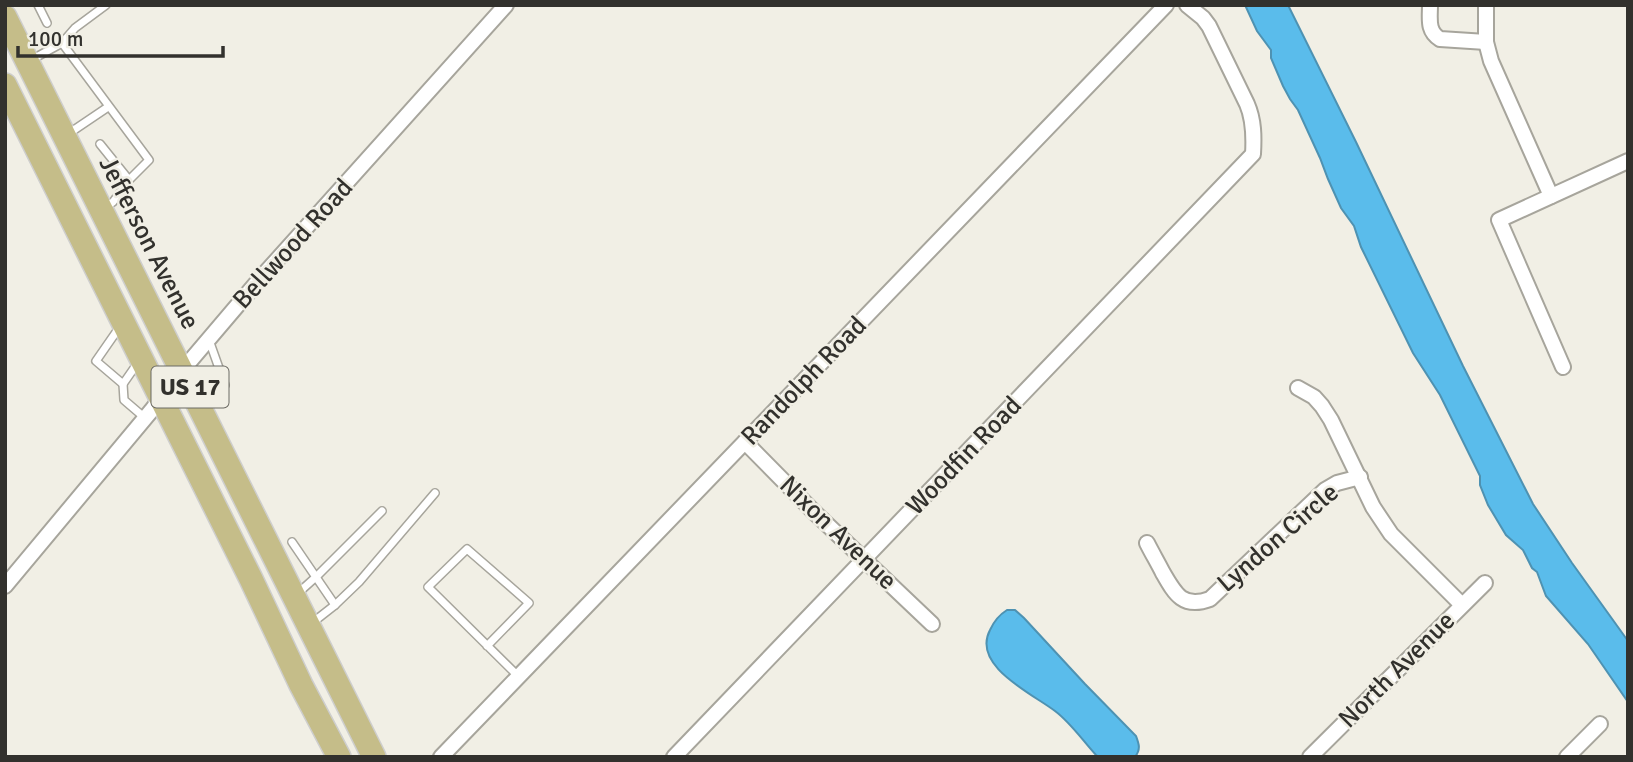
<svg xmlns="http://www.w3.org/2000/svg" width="1633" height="762" font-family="Signika,sans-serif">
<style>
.water{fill:#5abceb;stroke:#4e92b2;stroke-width:2}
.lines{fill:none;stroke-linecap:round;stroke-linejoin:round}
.lane-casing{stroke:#a7a59c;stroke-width:10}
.street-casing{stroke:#a7a59c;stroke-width:18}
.primary-casing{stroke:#cececd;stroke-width:26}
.lane{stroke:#fff;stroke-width:7}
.street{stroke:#fff;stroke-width:14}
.primary{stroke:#c5bd89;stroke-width:23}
.labels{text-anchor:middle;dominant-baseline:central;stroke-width:5;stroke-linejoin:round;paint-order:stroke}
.shield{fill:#f1efe5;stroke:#6b6a64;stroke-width:2}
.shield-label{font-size:24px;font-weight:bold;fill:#32312d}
.street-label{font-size:26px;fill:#32312d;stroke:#f1efe5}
</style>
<rect width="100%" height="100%" fill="#f1efe5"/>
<g class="water">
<path d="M 1245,5 L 1288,5 L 1356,142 L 1463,366 L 1533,504 L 1572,563 L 1628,641 L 1628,702 L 1588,644 L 1546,596 L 1537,572 L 1532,568 L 1523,550 L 1506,535 L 1488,505 L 1480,485 L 1480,476 L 1440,395 L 1413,353 L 1361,247 L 1354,226 L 1341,208 L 1328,179 L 1320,158 L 1298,110 L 1290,99 L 1283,86 L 1271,58 L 1271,50 L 1257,31 Z"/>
<path d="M 1007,610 L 1015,610 L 1024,618 L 1085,684 L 1136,736 C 1139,744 1141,749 1135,757 L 1099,757 L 1096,755 C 1083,741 1071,723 1055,711 C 1033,694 971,666 990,630 C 994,621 999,615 1007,610 Z"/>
</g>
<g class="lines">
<defs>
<g id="lane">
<path d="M 38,5 L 47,23"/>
<path d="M 62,43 L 149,160 L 129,180 L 113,202 L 105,207"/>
<path d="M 31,60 L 62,43 L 75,28 L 106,5"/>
<path d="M 68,134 L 108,107"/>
<path d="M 100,144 L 129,180"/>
<path d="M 121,325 L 96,361 L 123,384 L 139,361"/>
<path d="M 123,384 L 124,400 L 145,418"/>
<path d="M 200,399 L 225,385 L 209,340"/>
<path d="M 292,542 L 335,605"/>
<path d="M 297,594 L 317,576 L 382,511"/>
<path d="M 312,623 L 335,605 L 359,582 L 435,493"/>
<path d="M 487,646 L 529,603 L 467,549 L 428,587 L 518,676"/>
</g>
<g id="street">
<path d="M 1430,5 C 1430,19 1427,31 1440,39 L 1486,42"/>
<path d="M 1486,5 L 1486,42 L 1491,61 L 1551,196"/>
<path d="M 1563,367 L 1499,220 L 1628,161"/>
<path d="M 1298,388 L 1314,397 L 1322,406 L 1331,420 L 1373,507 L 1391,534 L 1462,605"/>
<path d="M 745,442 L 814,512 L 932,624"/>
<path d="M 1147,543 C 1152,553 1158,563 1163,573 C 1175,594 1183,609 1210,599 L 1325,490 L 1337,483 L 1360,477"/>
<path d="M 5,586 L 151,411 L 191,360 L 259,280 L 506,5"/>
<path d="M 441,757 L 1166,5"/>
<path d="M 674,757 L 1253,154 C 1254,137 1254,120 1247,104 L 1209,26 L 1203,18 L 1187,5"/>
<path d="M 1310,757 L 1485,583"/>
<path d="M 1567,757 L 1600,724"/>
</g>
<g id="primary">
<path d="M 5,17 L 374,757"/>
<path d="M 5,85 L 251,579 L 301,685 L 339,757"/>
</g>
</defs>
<use href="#lane" class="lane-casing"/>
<use href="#street" class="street-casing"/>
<use href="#primary" class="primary-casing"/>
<use href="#lane" class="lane"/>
<use href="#street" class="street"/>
<use href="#primary" class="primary"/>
</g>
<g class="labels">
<rect class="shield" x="151.5" y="366.5" width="77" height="41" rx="5"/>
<g class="shield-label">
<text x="190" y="387">US 17</text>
</g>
<g class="street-label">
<text transform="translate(149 243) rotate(63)">Jefferson Avenue</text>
<text transform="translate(293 244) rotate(-48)">Bellwood Road</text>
<text transform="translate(804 381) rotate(-46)">Randolph Road</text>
<text transform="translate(964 456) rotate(-46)">Woodfin Road</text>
<text transform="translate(838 533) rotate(44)">Nixon Avenue</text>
<text transform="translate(1278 538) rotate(-41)">Lyndon Circle</text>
<text transform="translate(1397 670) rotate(-45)">North Avenue</text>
</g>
</g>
<rect width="1633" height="762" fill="none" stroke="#32312d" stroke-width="14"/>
<path d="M18 46v10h205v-10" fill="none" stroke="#32312d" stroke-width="3.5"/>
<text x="28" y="46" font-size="21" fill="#32312d" stroke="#f1efe5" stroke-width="5" paint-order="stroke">100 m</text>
</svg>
